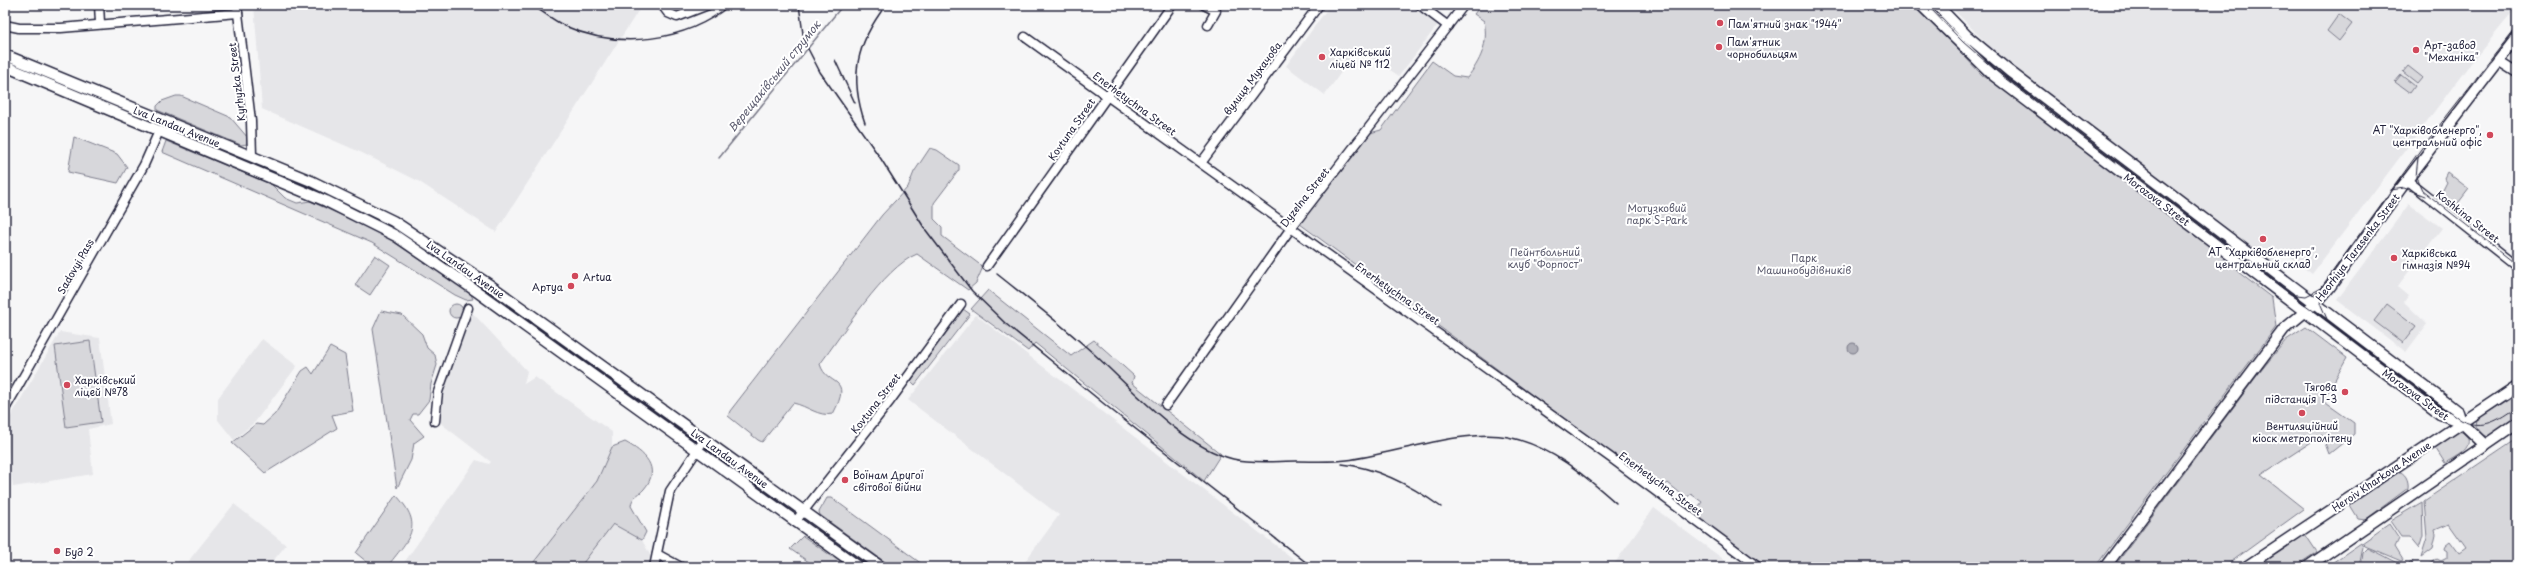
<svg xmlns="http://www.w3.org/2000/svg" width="2522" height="572" font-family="'Playpen Sans',sans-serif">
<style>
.built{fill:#e6e6e9}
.green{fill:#d7d7db;stroke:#7c7c8b}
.water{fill:#aeaeb7;stroke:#767685}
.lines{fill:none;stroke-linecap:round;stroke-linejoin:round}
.stream{stroke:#767685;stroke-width:1.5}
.minor-casing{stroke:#22223b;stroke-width:11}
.major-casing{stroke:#22223b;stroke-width:13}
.minor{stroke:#fff;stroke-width:8}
.major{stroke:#fff;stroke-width:10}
.tram{stroke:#22223b;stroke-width:1}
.rail{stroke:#22223b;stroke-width:1.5}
.poi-dot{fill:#d1495b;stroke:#fff;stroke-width:1.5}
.labels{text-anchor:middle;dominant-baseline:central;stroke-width:4;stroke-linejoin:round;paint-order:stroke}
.poi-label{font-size:10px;fill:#22223b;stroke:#fff;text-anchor:start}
.street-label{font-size:10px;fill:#22223b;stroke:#fff}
.park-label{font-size:10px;fill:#58586b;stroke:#fff}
.water-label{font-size:11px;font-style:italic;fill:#5a5a6d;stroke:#fff}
</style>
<rect width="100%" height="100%" fill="#f6f6f7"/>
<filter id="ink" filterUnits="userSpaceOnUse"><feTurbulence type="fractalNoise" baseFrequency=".025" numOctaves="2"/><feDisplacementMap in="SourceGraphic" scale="8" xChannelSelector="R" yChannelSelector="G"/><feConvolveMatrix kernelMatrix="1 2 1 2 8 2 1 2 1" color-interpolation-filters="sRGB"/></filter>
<g filter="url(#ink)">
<g class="built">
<path d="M 254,5 L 642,5 L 496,232 L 418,181 L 360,152 L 262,109 Z"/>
<path d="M 670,5 L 702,5 L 682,13 Z"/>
<path d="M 1330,5 L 1414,5 L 1439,23 L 1399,76 L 1358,48 L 1325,95 L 1286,66 Z"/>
<path d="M 1949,5 L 2517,5 L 2517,7 L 2467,68 L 2312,274 L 2281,250 L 2272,263 L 2237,236 L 2191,206 L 2090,129 L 1989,46 Z"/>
<path d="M 2409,204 L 2442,228 L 2397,287 L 2408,296 L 2404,302 L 2427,324 L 2406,352 L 2337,300 Z"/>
<path d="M 468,308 L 527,371 L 524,384 L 535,377 L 612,432 L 612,447 L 597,481 L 530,567 L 401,567 L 476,460 L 489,464 L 491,462 L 439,422 L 441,391 Z"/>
<path d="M 976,315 L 1295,560 L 1290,567 L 1021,567 L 1059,515 L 908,400 Z"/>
<path d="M 60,332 L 100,338 L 111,424 L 88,429 L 93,474 L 13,487 L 5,426 Z"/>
<path d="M 262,339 L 297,366 L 255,422 L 234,440 L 218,420 L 218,398 Z"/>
<path d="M 234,504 L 286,545 L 268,567 L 187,567 L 190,559 Z"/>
<path d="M 1654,508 L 1673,522 L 1734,567 L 1612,567 Z"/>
<path d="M 613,524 L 642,540 L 655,564 L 653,567 L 579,567 Z"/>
</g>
<g class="green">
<path d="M 1481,5 L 1916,5 L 1982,75 L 1997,83 L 2236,263 L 2238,272 L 2272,298 L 2276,327 L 2095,567 L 1766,567 L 1693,514 L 1702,502 L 1691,494 L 1686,498 L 1668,483 L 1660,489 L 1300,224 L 1370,133 L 1381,130 L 1432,61 L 1453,76 L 1467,78 C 1480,61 1489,44 1484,21 L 1474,14 Z"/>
<path d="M 1924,5 L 1934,5 L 1964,36 L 2290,287 L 2285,293 L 2012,86 Z"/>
<path d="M 2339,14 L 2352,24 L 2339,41 L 2327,31 Z"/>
<path d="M 2408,66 L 2422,77 L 2417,83 L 2403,72 Z"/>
<path d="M 2401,75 L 2415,86 L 2410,93 L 2395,82 Z"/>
<path d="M 84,93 L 192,138 L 191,140 L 83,96 Z"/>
<path d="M 176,96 L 181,96 L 230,117 L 248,138 L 247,144 L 241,145 L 157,110 L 157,106 L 162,101 Z"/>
<path d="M 74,137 L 117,154 L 127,167 L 118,183 L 68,172 Z"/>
<path d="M 166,141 L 271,184 L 285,198 L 297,203 L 310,201 L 380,233 L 470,292 L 473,299 L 466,300 L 455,295 L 372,243 L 162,152 Z"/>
<path d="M 930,148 L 937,150 L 959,165 L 959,170 L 934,203 L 934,219 L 942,227 L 942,236 L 983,267 L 976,283 L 968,290 L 917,254 C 884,267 842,335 820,364 C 827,388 854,374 833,414 C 818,417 808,406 793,403 L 762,442 L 758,440 L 728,416 L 730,411 L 882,215 L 908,187 L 914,172 Z"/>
<path d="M 267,168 L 332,196 L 417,242 L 416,245 L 266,171 Z"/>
<path d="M 2447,172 L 2469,189 L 2452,211 L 2435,198 L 2442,192 L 2447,182 L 2444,178 Z"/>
<path d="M 421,246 L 546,333 L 544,336 L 420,247 Z"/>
<path d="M 375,255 L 390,265 L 370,295 L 355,285 Z"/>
<path d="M 988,290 L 1071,356 L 1094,340 L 1134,376 L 1132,383 L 1221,454 L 1204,481 L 1035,343 L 1028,351 L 971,309 Z"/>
<path d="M 2387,304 L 2416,326 L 2403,343 L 2374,321 Z"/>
<circle cx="456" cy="311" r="7"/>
<path d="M 963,309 L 970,314 L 915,385 L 911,381 Z"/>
<path d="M 381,311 L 402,315 L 422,334 L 427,348 L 435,355 L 437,365 L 431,384 L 429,400 L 418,414 L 413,414 L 410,420 L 424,436 L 414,443 L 411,460 L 397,488 L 373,329 Z"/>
<path d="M 2330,318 L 2453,411 L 2449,416 L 2325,323 Z"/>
<path d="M 2306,327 L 2347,358 L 2323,401 L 2354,423 L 2354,434 L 2329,454 L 2322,435 L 2261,475 L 2304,509 L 2224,567 L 2114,567 L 2259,373 L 2286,340 Z"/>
<path d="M 90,341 L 101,422 L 66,427 L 55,346 Z"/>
<path d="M 559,343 L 681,430 L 695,441 L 558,345 Z"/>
<path d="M 330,347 L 345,355 L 353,411 L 332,415 L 337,428 L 265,473 L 232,443 L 256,424 L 263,425 L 275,414 L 302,371 L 308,367 L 313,374 Z"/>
<path d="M 2517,392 L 2517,417 L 2488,437 L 2482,435 L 2476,426 L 2477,419 L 2511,398 Z"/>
<path d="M 2457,431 L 2462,432 L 2468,438 C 2471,451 2454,457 2445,463 L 2436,449 L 2426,453 Z"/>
<path d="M 2517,438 L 2517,567 L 2431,567 L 2429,565 L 2437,559 L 2441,561 L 2447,558 L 2447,551 L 2444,549 L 2445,545 L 2450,541 L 2459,553 L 2466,548 L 2449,524 L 2435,530 L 2436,535 L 2433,548 L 2421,557 L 2427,538 L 2424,501 Z"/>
<path d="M 625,442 C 644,452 662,468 644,489 C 638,496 632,496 631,506 L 646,532 L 642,540 L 613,524 L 580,567 L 530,567 L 597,481 L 612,447 Z"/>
<path d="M 714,454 L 788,508 L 787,510 L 712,456 Z"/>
<path d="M 2397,471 C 2405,472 2409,480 2408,488 L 2365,520 L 2358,519 L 2350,506 L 2351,501 Z"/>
<path d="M 396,495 C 426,527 408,539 387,567 L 373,567 L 356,553 Z"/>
<path d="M 827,498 L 832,498 L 926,567 L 892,567 L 820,515 L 819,512 Z"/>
<path d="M 2422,502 L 2423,536 L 2419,549 L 2409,537 L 2401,537 L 2390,521 Z"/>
<path d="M 2389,524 L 2399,539 L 2395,547 L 2403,560 L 2401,561 L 2365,546 L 2362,543 Z"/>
<path d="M 816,528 L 871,567 L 866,567 L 815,531 Z"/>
<path d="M 2305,534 L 2317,552 L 2294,567 L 2257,567 Z"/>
<path d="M 803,536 L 847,567 L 816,567 L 790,549 Z"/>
<path d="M 2361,543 L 2363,547 L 2359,567 L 2326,567 Z"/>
<path d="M 2368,548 L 2397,563 L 2408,564 L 2411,561 L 2412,563 L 2407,567 L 2361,567 L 2363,553 Z"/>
</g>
<circle class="water" cx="1853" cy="348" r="5"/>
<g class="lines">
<path class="stream" d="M 719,158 L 843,5"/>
<defs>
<g id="minor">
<path d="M 99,5 L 100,23"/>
<path d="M 237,5 L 251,121 L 252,156"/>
<path d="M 662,5 L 668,13 L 677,17 L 708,5"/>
<path d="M 1204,5 L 1216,11 L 1208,25"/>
<path d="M 1420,5 L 1448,26"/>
<path d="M 5,25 L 19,28 L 61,28 L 238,13"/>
<path d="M 1025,37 L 1611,458 L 1758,567"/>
<path d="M 2498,61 L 2517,73"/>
<path d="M 1201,163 L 1319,5"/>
<path d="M 2407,180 L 2517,267"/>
<path d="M 987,266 L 1172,5"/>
<path d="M 1166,405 L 1291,228 L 1464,5"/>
<path d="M 5,409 L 144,165 L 159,131"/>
<path d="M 435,421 L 438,392 L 468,308"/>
<path d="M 795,522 L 890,401 L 961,304"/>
<path d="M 657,554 L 681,567"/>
<path d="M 654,567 L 670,491 L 704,440"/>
</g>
<g id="major">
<path d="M 1921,5 L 1993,75 L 2440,414 L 2461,422"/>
<path d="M 1937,5 L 1967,36 L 2009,71 L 2444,401 L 2458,412 L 2461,422"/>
<path d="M 5,55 L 311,181 L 393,221 L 491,286 L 881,567"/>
<path d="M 5,66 L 326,201 L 396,236 L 479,293 L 859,567"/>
<path d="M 2461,422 L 2485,445"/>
<path d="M 2105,567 L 2284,329 L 2317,302 L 2329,288 L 2401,188 L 2517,37"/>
<path d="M 2246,567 L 2517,386"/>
<path d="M 2307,567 L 2517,423"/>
</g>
</defs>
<use href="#minor" class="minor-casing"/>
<use href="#major" class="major-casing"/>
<use href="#minor" class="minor"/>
<use href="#major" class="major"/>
<g class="tram">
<path d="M 1927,5 L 1963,42 L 2002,76 L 2290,294 L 2306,296 L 2320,289 L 2421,149 L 2517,26"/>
<path d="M 2418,157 L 2416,177 L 2422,190 L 2517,265"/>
<path d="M 2391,190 L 2404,188 L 2425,196"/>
<path d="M 2323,287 L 2321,305 L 2327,319"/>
<path d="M 2292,295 L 2461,420 C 2484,431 2498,420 2517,407"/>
</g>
<g class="rail">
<path d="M 532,5 C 543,12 554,21 565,26 C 618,50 686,42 730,5"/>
<path d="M 799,5 L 804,41 L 820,72 L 881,159 L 925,229 L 972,291 L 1006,324 L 1114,412 L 1312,567"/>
<path d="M 835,60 L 855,103"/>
<path d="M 865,123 C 849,77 856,44 886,5"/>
<path d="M 997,274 C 1027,298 1057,321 1085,346 C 1127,382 1179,446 1233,459 C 1254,464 1277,461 1297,461 C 1314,461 1331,462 1347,460 C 1393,454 1465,428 1508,437 C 1551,446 1584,475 1616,503"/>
<path d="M 1342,464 C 1379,468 1412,486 1441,507"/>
</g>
</g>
</g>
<g class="poi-dot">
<circle cx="1720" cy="23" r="4"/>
<circle cx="1719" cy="47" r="4"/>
<circle cx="2416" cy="50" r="4"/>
<circle cx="1322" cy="57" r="4"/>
<circle cx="2490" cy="135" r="4"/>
<circle cx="2263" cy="239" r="4"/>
<circle cx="2394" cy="258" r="4"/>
<circle cx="575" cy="276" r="4"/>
<circle cx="571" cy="286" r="4"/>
<circle cx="67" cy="385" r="4"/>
<circle cx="2345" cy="392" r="4"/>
<circle cx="2302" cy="413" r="4"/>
<circle cx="845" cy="480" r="4"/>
<circle cx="57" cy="551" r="4"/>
</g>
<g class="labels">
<g class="poi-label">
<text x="1728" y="23">Пам'ятний знак "1944"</text>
<text x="1727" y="41">Пам'ятник<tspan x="1727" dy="12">чорнобильцям</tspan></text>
<text x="2424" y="44">Арт-завод<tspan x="2424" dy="12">"Механіка"</tspan></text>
<text x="1330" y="51">Харківський<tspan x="1330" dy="12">ліцей № 112</tspan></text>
<text x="2482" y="129" text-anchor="end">АТ "Харківобленерго",<tspan x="2482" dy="12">центральний офіс</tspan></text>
<text x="2263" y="251" text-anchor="middle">АТ "Харківобленерго",<tspan x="2263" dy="12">центральний склад</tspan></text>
<text x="2402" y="252">Харківська<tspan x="2402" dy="12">гімназія №94</tspan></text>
<text x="583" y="276">Artua</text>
<text x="563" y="286" text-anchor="end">Артуа</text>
<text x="75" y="379">Харківський<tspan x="75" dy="12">ліцей №78</tspan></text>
<text x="2337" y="386" text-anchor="end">Тягова<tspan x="2337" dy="12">підстанція Т-3</tspan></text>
<text x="2302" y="425" text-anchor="middle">Вентиляційний<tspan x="2302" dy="12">кіоск метрополітену</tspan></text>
<text x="853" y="474">Воїнам Другої<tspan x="853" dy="12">світової війни</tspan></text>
<text x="65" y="551">Буд 2</text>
</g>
<g class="street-label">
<text transform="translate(1252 78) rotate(-53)">вулиця Мухачова</text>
<text transform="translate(236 82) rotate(-97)">Kyrhyzka Street</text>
<text transform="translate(1135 103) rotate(36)">Enerhetychna Street</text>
<text transform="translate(177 126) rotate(22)">Lva Landau Avenue</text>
<text transform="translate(1071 129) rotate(-55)">Kovtuna Street</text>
<text transform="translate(1304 197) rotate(-52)">Dyzelna Street</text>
<text transform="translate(2157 199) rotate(37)">Morozova Street</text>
<text transform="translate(2468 216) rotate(38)">Koshkina Street</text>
<text transform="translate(2357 247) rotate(-53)">Heorhiya Tarasenka Street</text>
<text transform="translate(75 266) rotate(-60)">Sadovyi Pass</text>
<text transform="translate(466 269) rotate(35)">Lva Landau Avenue</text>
<text transform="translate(1398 293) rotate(35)">Enerhetychna Street</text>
<text transform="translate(2416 394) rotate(36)">Morozova Street</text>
<text transform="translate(875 403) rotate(-52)">Kovtuna Street</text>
<text transform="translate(730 458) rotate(36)">Lva Landau Avenue</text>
<text transform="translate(2381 476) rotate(-34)">Heroiv Kharkova Avenue</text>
<text transform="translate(1661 483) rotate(36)">Enerhetychna Street</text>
</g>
<g class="park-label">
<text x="1657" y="207">Мотузковий<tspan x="1657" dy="12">парк S-Park</tspan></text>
<text x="1545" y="251">Пейнтбольний<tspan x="1545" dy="12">клуб "Форпост"</tspan></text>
<text x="1804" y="257">Парк<tspan x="1804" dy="12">Машинобудівників</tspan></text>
</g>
<g class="water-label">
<text transform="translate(774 76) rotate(-51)">Верещаківський струмок</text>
</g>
</g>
<rect width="2522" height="572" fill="none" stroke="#fff" stroke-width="20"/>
<rect x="10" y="10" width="2502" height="552" fill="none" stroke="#22223b" stroke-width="1.5" filter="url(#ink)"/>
</svg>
